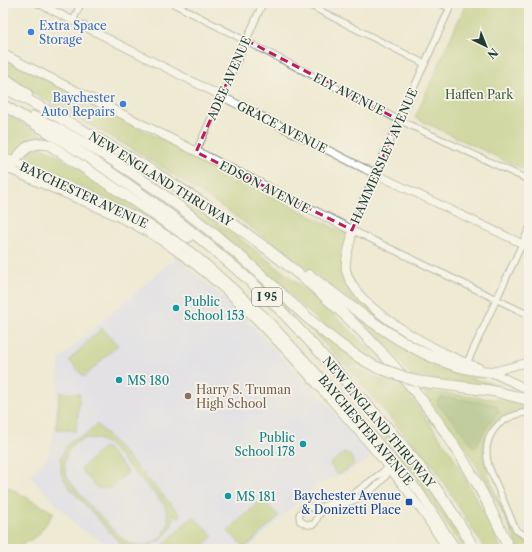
<svg xmlns="http://www.w3.org/2000/svg" width="532" height="552" font-family="'Libre Caslon Text',serif">
<style>
.built{fill:#d4d8f9}
.green{fill:#adc469;stroke:#66804e;fill-rule:evenodd}
.forest{fill:#8aaa5d;stroke:#547448}
.lines{fill:none;stroke-linecap:round;stroke-linejoin:round}
.minor-casing{stroke:#879484;stroke-width:8}
.tertiary-casing{stroke:#879484;stroke-width:9}
.secondary-casing{stroke:#879484;stroke-width:10}
.primary-casing{stroke:#879484;stroke-width:10}
.motorway-casing{stroke:#879484;stroke-width:12}
.minor{stroke:#fff;stroke-width:5.5}
.tertiary{stroke:#fff;stroke-width:7}
.secondary{stroke:#fff;stroke-width:8}
.primary{stroke:#fff;stroke-width:8}
.motorway{stroke:#fff;stroke-width:10}
.motorway-bridge-casing{stroke:#879484;stroke-width:12;stroke-linecap:butt}
.motorway-bridge{stroke:#fff;stroke-width:10}
.marked{fill:none;stroke:#c2185b;stroke-width:3;stroke-dasharray:8 5;stroke-linejoin:round}
.shop-dot{fill:#3f7fe0;stroke:#f7f3e8;stroke-width:1.5}
.culture-dot{fill:#0f9aa8;stroke:#f7f3e8;stroke-width:1.5}
.education-dot{fill:#8d6e63;stroke:#f7f3e8;stroke-width:1.5}
.transit-dot{fill:#1a4fb4;stroke:#f7f3e8;stroke-width:1.5}
.labels{text-anchor:middle;dominant-baseline:central;stroke-width:3.5;stroke-linejoin:round;paint-order:stroke}
.shield{fill:#f7f3e8;stroke:#60746a;stroke-width:1}
.shield-label{font-size:11px;font-weight:bold;fill:#1f3d34}
.shop-label{font-size:12px;fill:#366cbe;stroke:#f7f3e8;text-anchor:start}
.street-label{font-size:12px;fill:#1f3d34;stroke:#f7f3e8}
.park-label{font-size:12px;fill:#3b583f;stroke:#f7f3e8}
.culture-label{font-size:12px;fill:#0d838f;stroke:#f7f3e8;text-anchor:start}
.education-label{font-size:12px;fill:#785e54;stroke:#f7f3e8;text-anchor:start}
.transit-label{font-size:12px;fill:#164399;stroke:#f7f3e8;text-anchor:end}
</style>
<rect width="100%" height="100%" fill="#f7f3e8"/>
<filter id="ink" filterUnits="userSpaceOnUse"><feTurbulence type="fractalNoise" baseFrequency=".025" numOctaves="2"/><feDisplacementMap in="SourceGraphic" scale="8" xChannelSelector="R" yChannelSelector="G"/><feConvolveMatrix kernelMatrix="1 2 1 2 8 2 1 2 1" color-interpolation-filters="sRGB"/></filter>
<filter id="wash" filterUnits="userSpaceOnUse"><feTurbulence type="fractalNoise" baseFrequency=".012" numOctaves="4" result="noise"/><feDisplacementMap in="SourceGraphic" scale="16" xChannelSelector="R" yChannelSelector="G"/><feGaussianBlur stdDeviation="0.9" result="paint"/><feColorMatrix in="noise" values="0 0 0 0 0 0 0 0 0 0 0 0 0 0 0 0 0 1.4 0 .05"/><feComposite in="paint" operator="in"/></filter>
<g filter="url(#wash)">
<rect width="100%" height="100%" fill="#efead3"/>
<path class="built" d="M 176,257 L 236,308 L 375,455 L 349,472 L 315,486 L 248,549 L 116,549 L 80,528 L 30,477 L 47,457 L 54,434 L 60,358 Z"/>
<g class="green">
<path d="M 466,3 L 529,3 L 529,172 L 415,118 Z"/>
<path d="M 3,58 L 348,235 L 344,259 L 359,297 L 446,357 L 416,345 L 393,331 L 224,208 L 141,154 L 31,92 L 3,71 Z"/>
<path d="M 3,112 L 53,142 L 11,156 L 3,151 Z"/>
<path d="M 42,148 C 56,152 66,162 79,168 L 197,248 L 196,249 L 148,218 L 23,160 L 23,158 L 30,151 Z"/>
<path d="M 139,173 C 213,218 284,267 347,327 C 361,341 375,353 388,368 L 345,344 L 279,286 L 269,275 L 267,275 Z"/>
<path d="M 275,293 L 368,368 L 384,377 L 353,364 L 348,368 Z"/>
<path d="M 356,316 L 415,353 L 438,369 L 501,386 L 500,389 L 411,376 L 397,357 Z"/>
<path d="M 102,328 L 118,345 L 84,377 L 69,360 Z"/>
<path d="M 354,367 L 379,379 L 402,385 L 451,453 L 492,527 L 501,549 L 485,549 L 430,461 L 428,462 L 349,370 Z"/>
<path d="M 424,391 L 500,400 L 527,407 L 528,409 C 452,420 494,489 513,531 L 519,538 L 529,543 L 529,549 L 519,549 C 504,513 485,478 464,446 C 457,435 426,399 424,391 Z"/>
<path d="M 60,392 L 80,394 L 76,431 L 56,429 Z"/>
<path d="M 357,401 L 365,410 L 364,412 C 404,451 442,499 468,549 L 463,549 L 417,479 L 418,478 L 359,409 Z"/>
<path d="M 97,424 L 181,515 L 178,518 L 173,513 C 174,542 145,552 120,543 L 68,486 L 61,473 L 61,458 L 66,447 L 72,440 L 87,434 ZM 87,438 L 98,439 L 108,444 L 164,504 C 169,514 170,524 164,533 C 156,545 140,549 128,542 C 118,538 76,491 69,480 C 59,463 67,443 87,438 Z"/>
<path d="M 103,447 L 107,448 L 128,472 L 111,488 L 97,488 L 81,469 Z"/>
<path d="M 345,452 L 350,455 L 354,464 L 347,470 L 337,475 L 330,464 Z"/>
<path d="M 3,484 L 54,513 L 38,535 L 16,549 L 3,549 Z"/>
<path d="M 262,499 L 279,516 L 245,548 L 228,531 Z"/>
<path d="M 193,516 L 213,536 L 202,547 L 204,549 L 159,549 Z"/>
</g>
<path class="forest" d="M 441,397 L 487,403 L 497,406 L 499,413 L 489,423 L 476,446 L 474,447 L 455,423 L 438,405 L 437,401 Z"/>
</g>
<g filter="url(#ink)">
<g class="lines">
<defs>
<g id="minor">
<path d="M 172,3 L 399,120 L 529,180"/>
<path d="M 305,3 L 425,64"/>
<path d="M 439,3 L 450,8"/>
<path d="M 452,3 L 354,221 L 352,230 L 529,315"/>
<path d="M 73,21 L 81,3"/>
<path d="M 196,152 L 263,3"/>
<path d="M 467,363 L 529,229"/>
<path d="M 529,412 C 499,416 480,435 489,467 L 516,530 L 529,538"/>
<path d="M 390,469 C 384,483 364,496 350,502 C 341,505 330,507 323,511 C 317,514 318,519 314,524 L 308,525 L 300,521 L 299,515 L 304,507 L 310,507 L 315,509 L 352,495 L 384,471 L 392,468"/>
</g>
<g id="tertiary">
<path d="M 38,3 L 365,169 L 529,247"/>
<path d="M 491,372 L 529,362"/>
</g>
<g id="secondary">
<path d="M 3,54 L 352,230 C 352,244 344,256 346,270 C 354,310 443,355 479,368"/>
<path d="M 3,157 L 135,216 L 185,247 L 207,265 L 264,316 L 349,408 L 420,493 L 456,549"/>
<path d="M 3,166 C 53,191 106,207 154,236 C 218,275 272,334 322,390 C 367,440 412,491 447,549"/>
</g>
<path id="primary" d="M 491,372 L 529,390"/>
<g id="motorway">
<path d="M 3,77 L 27,94"/>
<path d="M 3,87 C 213,198 413,321 509,549"/>
<path d="M 3,105 C 95,158 183,219 261,291 C 293,321 322,355 351,387 C 397,437 442,489 474,549"/>
<path d="M 34,117 C 112,153 182,205 247,262 C 288,298 327,342 376,367"/>
<path d="M 10,169 C 19,153 29,139 50,145 L 188,237"/>
<path d="M 309,275 C 361,313 424,369 491,372"/>
<path d="M 416,381 L 493,391 L 529,400"/>
</g>
</defs>
<use href="#minor" class="minor-casing"/>
<use href="#tertiary" class="tertiary-casing"/>
<use href="#secondary" class="secondary-casing"/>
<use href="#primary" class="primary-casing"/>
<use href="#motorway" class="motorway-casing"/>
<use href="#minor" class="minor"/>
<use href="#tertiary" class="tertiary"/>
<use href="#secondary" class="secondary"/>
<use href="#primary" class="primary"/>
<use href="#motorway" class="motorway"/>
<defs>
<path id="motorway-bridge" d="M 376,367 L 416,381"/>
</defs>
<use href="#motorway-bridge" class="motorway-bridge-casing"/>
<use href="#motorway-bridge" class="motorway-bridge"/>
</g>
</g>
<path d="M0 0H532V552H0ZM 246,40 L 399,120 L 352,230 L 196,152 Z" fill="#efead3" fill-opacity=".55" fill-rule="evenodd"/>
<path class="marked" d="M 246,40 L 399,120 L 352,230 L 196,152 Z"/>
<g class="shop-dot">
<circle cx="31" cy="32" r="4"/>
<circle cx="123" cy="104" r="4"/>
</g>
<g class="culture-dot">
<circle cx="176" cy="308" r="4"/>
<circle cx="119" cy="380" r="4"/>
<circle cx="303" cy="444" r="4"/>
<circle cx="228" cy="496" r="4"/>
</g>
<circle class="education-dot" cx="188" cy="396" r="4"/>
<rect class="transit-dot" x="405" y="498" width="8" height="8" rx="2"/>
<g class="labels">
<rect class="shield" x="252" y="288" width="30" height="18" rx="3"/>
<g class="shield-label">
<text x="267" y="297">I 95</text>
</g>
<g class="shop-label">
<text x="39" y="25">Extra Space<tspan x="39" dy="14">Storage</tspan></text>
<text x="115" y="97" text-anchor="end">Baychester<tspan x="115" dy="14">Auto Repairs</tspan></text>
</g>
<g class="street-label">
<text transform="translate(229 78) rotate(-66)">ADEE AVENUE</text>
<text transform="translate(349 94) rotate(27)">ELY AVENUE</text>
<text transform="translate(282 127) rotate(27)">GRACE AVENUE</text>
<text transform="translate(384 156) rotate(-66)">HAMMERSLEY AVENUE</text>
<text transform="translate(161 179) rotate(32)">NEW ENGLAND THRUWAY</text>
<text transform="translate(265 187) rotate(27)">EDSON AVENUE</text>
<text transform="translate(84 195) rotate(25)">BAYCHESTER AVENUE</text>
<text transform="translate(379 422) rotate(50)">NEW ENGLAND THRUWAY</text>
<text transform="translate(366 430) rotate(50)">BAYCHESTER AVENUE</text>
</g>
<g class="park-label">
<text x="479" y="94">Haffen Park</text>
</g>
<g class="culture-label">
<text x="184" y="301">Public<tspan x="184" dy="14">School 153</tspan></text>
<text x="127" y="380">MS 180</text>
<text x="295" y="437" text-anchor="end">Public<tspan x="295" dy="14">School 178</tspan></text>
<text x="236" y="496">MS 181</text>
</g>
<g class="education-label">
<text x="196" y="389">Harry S. Truman<tspan x="196" dy="14">High School</tspan></text>
</g>
<g class="transit-label">
<text x="401" y="495">Baychester Avenue<tspan x="401" dy="14">&amp; Donizetti Place</tspan></text>
</g>
</g>
<rect width="532" height="552" fill="none" stroke="#f7f3e8" stroke-width="16"/>
<g transform="translate(486 46) rotate(137)" stroke="#f7f3e8" stroke-width="3" paint-order="stroke">
<path d="M0-3L7 15L0 10L-7 15Z" fill="#1f3d34"/>
<text y="-6" font-size="11" font-weight="bold" text-anchor="middle" fill="#1f3d34">N</text>
</g>
</svg>
